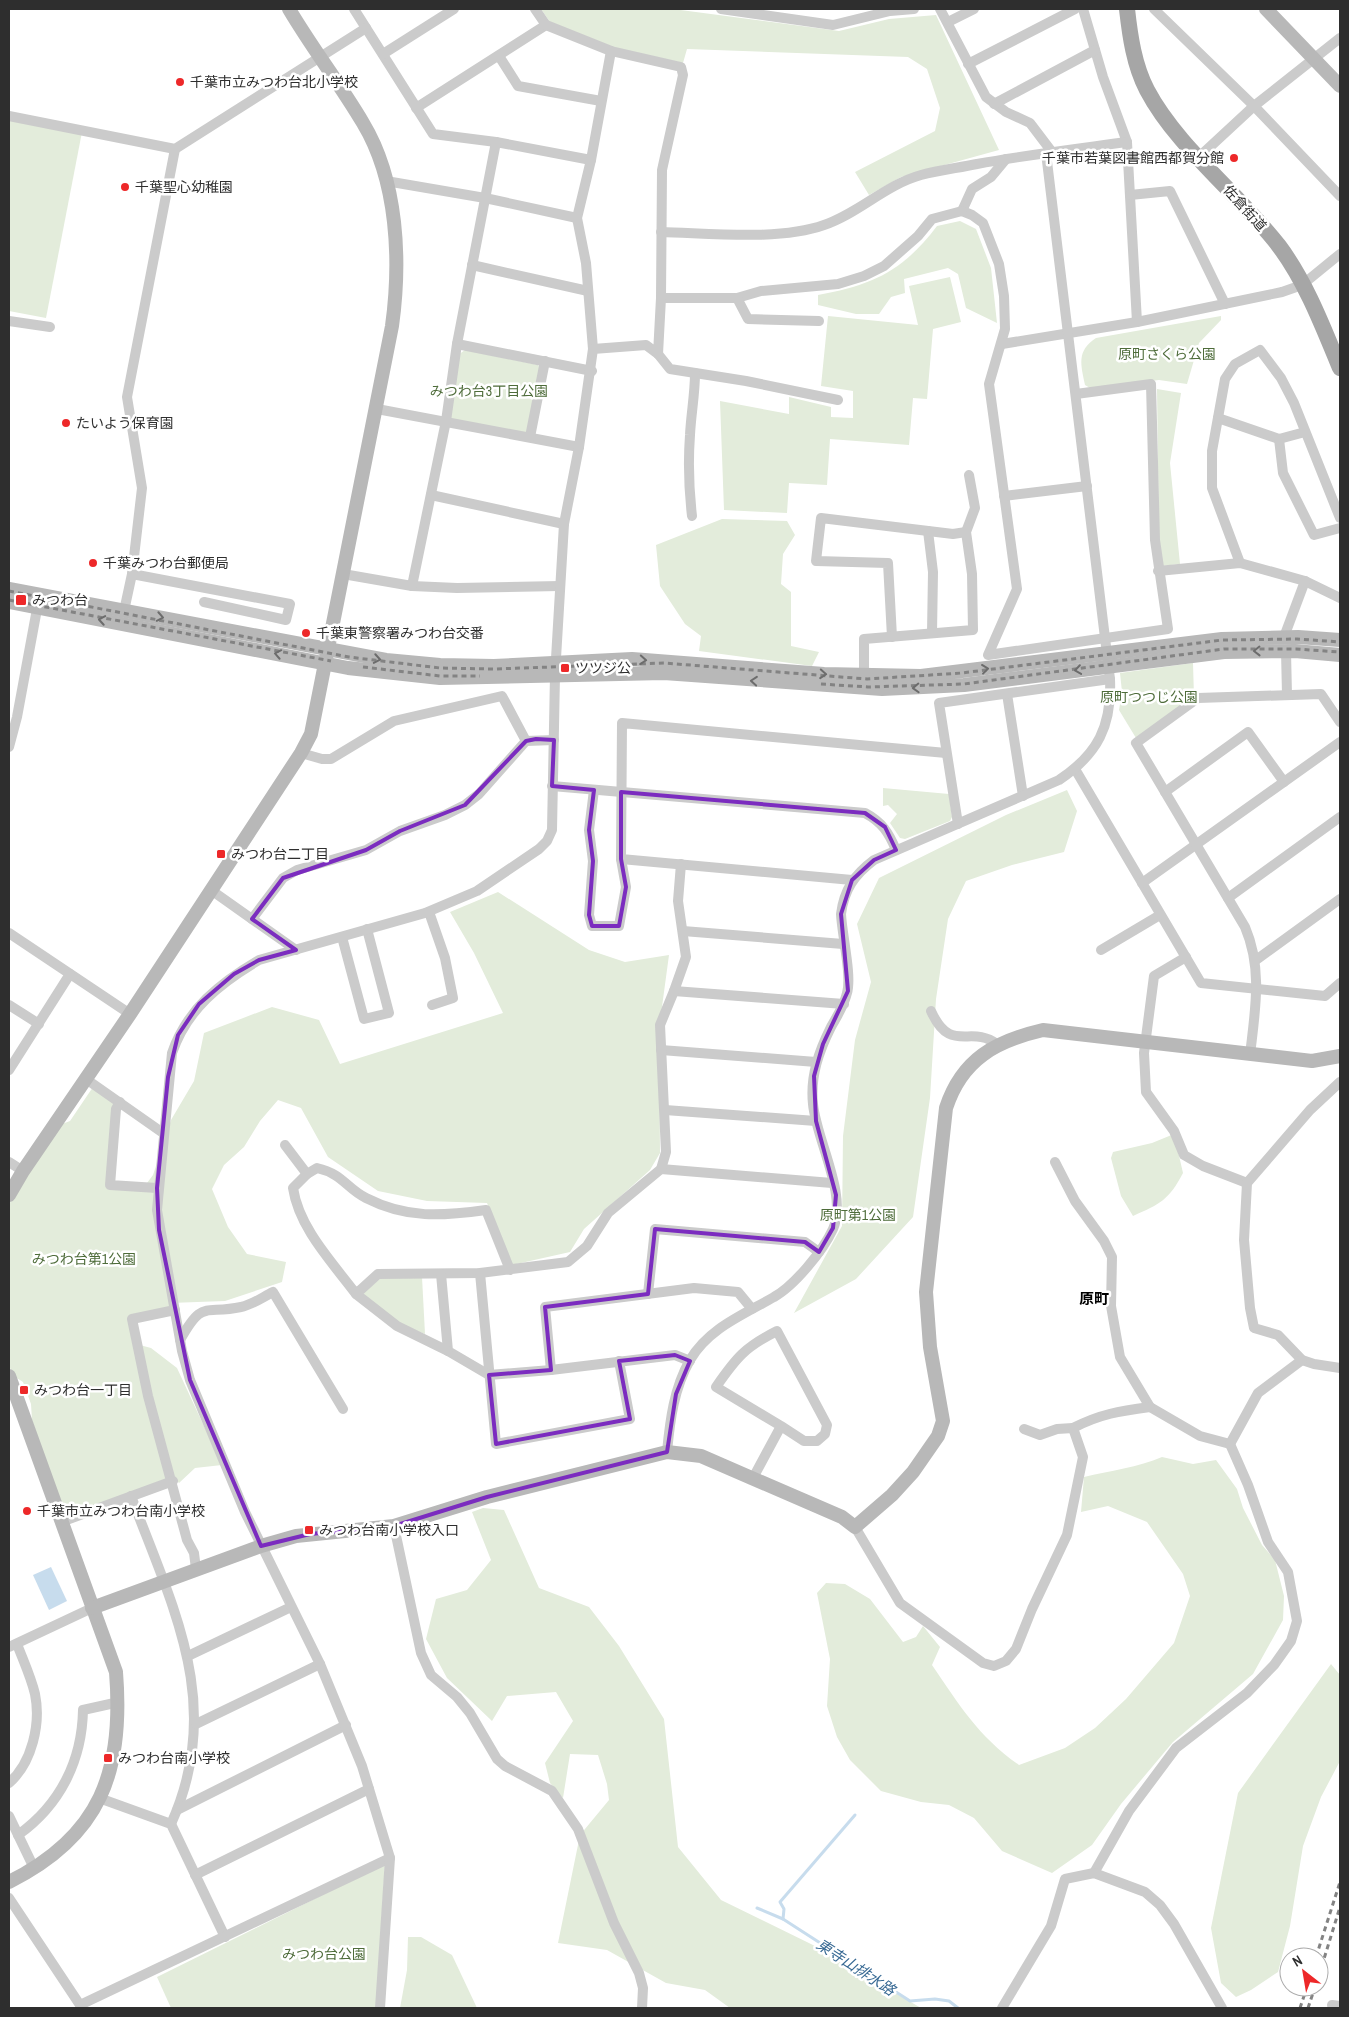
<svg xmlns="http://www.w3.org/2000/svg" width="1349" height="2017" font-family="'Archivo Narrow','Noto Sans JP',sans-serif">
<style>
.green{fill:#e3ecdb}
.water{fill:#c7dced}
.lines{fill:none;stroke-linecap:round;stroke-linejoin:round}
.stream{stroke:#c7dced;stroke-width:3}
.street{stroke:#cbcbcb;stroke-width:10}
.secondary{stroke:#b8b8b8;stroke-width:14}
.primary{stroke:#a6a6a6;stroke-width:16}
.rail{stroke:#838383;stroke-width:3;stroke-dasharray:5 4;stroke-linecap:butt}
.oneway{stroke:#6c6c6c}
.marked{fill:none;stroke:#7b2cbf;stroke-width:4;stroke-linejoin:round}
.poi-dot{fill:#ed2829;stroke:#fff;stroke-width:2}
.labels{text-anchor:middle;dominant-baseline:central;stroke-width:5;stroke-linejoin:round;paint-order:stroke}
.poi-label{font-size:14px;fill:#2e2e2e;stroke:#fff;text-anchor:start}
.street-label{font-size:14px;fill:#2e2e2e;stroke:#fff}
.park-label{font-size:14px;fill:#4e6c3a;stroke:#fff}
.neighbourhood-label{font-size:15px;font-weight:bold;fill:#000;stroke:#fff}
.water-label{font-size:15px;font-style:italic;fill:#386a94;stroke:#fff}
</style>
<rect width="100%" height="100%" fill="#fff"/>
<g class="green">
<path d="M 541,9 L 673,9 L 839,31 L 889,19 L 936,15 L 999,150 L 901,177 L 869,195 L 855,172 L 935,131 L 940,108 L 927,69 L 908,57 L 687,49 L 683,63 L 612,47 L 550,22 Z"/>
<path d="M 9,119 L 82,132 L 46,318 L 9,311 Z"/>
<path d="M 960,221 L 976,229 L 991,268 L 997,323 L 966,308 L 958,274 L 948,268 L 904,279 L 905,293 L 891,297 L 879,314 L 856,314 L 818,305 L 818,295 C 873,285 903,271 937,226 Z"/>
<path d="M 950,277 L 961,322 L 933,329 L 927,399 L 913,398 L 909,445 L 830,439 L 827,485 L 789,483 L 787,513 L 724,510 L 720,401 L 789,414 L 789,397 L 831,407 L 831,417 L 853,418 L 853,391 L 821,386 L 828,316 L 918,325 L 909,286 Z"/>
<path d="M 1221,316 L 1221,320 L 1199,343 L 1187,384 L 1159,380 L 1090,388 L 1085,385 C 1081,365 1076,351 1096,338 Z"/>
<path d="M 465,350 L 538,365 L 541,370 L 529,430 L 524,434 L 450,420 L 458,355 Z"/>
<path d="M 1157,389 L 1181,393 L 1170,463 L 1180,564 L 1161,566 L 1159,541 Z"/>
<path d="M 722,519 L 787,521 L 795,535 L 783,554 L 781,584 L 791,592 L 791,646 L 819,652 L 812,666 L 699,651 L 701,636 L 685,624 L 660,586 L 656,545 Z"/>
<path d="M 1193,663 L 1194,697 L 1136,738 L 1119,710 L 1122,692 L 1120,673 Z"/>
<path d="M 883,788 L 949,794 L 952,817 L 950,821 L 905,839 L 900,838 L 890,823 L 897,814 L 888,805 L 883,806 Z"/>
<path d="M 1067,790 L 1077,811 L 1064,852 L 1012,865 L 966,881 L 948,919 L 936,999 L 930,1098 L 913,1217 L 856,1279 L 794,1313 L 842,1226 L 843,1136 L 855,1040 L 871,982 L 857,924 L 879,878 L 1006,815 Z"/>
<path d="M 498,892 L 589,950 L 625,962 L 669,955 L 659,1029 L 660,1153 L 650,1170 L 584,1229 L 570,1252 L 512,1265 L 487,1203 L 427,1201 L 378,1191 L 328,1157 L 301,1108 L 278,1100 L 260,1121 L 244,1147 L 224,1165 L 212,1189 L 228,1227 L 247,1254 L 286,1262 L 282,1282 L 225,1301 L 170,1303 L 171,1308 L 130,1317 L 136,1344 L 151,1348 L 177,1368 L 222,1465 L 195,1468 L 179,1483 L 168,1471 L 170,1480 L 71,1516 L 69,1509 L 63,1510 L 32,1420 L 31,1404 L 23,1382 L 12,1375 L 9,1364 L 9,1206 L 12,1196 L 62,1124 L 70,1121 L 93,1087 L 115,1102 L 108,1188 L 141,1191 L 153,1175 L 171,1120 L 194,1081 L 204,1033 L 272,1007 L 319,1020 L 340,1064 L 503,1013 L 474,953 L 450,912 Z"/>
<path d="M 1174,1134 L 1183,1173 C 1169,1200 1160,1204 1133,1216 L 1121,1196 L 1111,1158 L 1113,1152 L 1152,1143 Z"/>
<path d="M 422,1277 L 425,1334 L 396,1323 L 364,1297 L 364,1292 L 381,1278 Z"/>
<path d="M 1162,1457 L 1193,1464 L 1216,1460 L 1237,1489 L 1243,1508 L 1262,1545 L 1275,1560 L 1284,1596 L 1283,1620 L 1253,1674 L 1173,1742 L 1121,1804 L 1092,1845 L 1052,1873 L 1002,1851 L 974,1818 L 949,1805 L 921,1802 L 881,1791 L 850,1760 L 837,1737 L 827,1706 L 830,1659 L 817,1593 L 826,1583 L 845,1584 L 870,1599 L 903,1642 L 916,1637 L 923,1626 L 940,1647 L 932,1665 C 960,1706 978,1736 1019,1765 L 1065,1748 L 1095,1728 L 1126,1699 L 1174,1643 L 1190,1596 L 1183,1574 L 1147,1522 L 1108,1506 L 1081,1512 L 1084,1477 C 1109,1471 1139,1467 1162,1457 Z"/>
<path d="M 483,1508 L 504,1510 L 539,1588 L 589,1607 L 619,1646 L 664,1719 L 678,1847 L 721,1900 L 815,1946 L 921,2008 L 730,2008 L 705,1990 L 666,1983 L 607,1950 L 558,1943 L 580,1835 L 609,1800 L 607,1784 L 598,1755 L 570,1754 L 563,1798 L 550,1783 L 545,1763 L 573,1721 L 556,1692 L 507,1696 L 492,1721 L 447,1678 L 426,1639 L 436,1599 L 467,1590 L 491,1560 L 472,1512 Z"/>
<path d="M 1331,1664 L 1340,1675 L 1340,1761 L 1321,1797 L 1303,1846 L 1290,1926 L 1278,1972 L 1251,1990 L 1236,1997 L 1221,1983 L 1211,1928 L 1238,1793 Z"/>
<path d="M 385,1864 L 376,2008 L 171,2008 L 157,1977 Z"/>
<path d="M 408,1937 L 421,1937 L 452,1955 L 477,2008 L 400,2008 L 407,1970 Z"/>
</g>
<path class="water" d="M 51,1567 L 67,1601 L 49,1610 L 33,1575 Z"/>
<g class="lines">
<g class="stream">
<path d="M 757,1908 L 783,1919 L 910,2001 L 935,1999 L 949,2001 L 958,2008"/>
<path d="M 783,1919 L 784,1909 L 780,1902 L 855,1815"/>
</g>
<g class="street">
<path d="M 354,9 L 433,134 L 496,142 L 591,160"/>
<path d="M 721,9 L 833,25 L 890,11 L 914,9"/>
<path d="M 940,9 L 986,97 L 1006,112 L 1030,123 L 1052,152"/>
<path d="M 1083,9 L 1103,77 L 1127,142 L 1137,322"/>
<path d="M 1154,9 L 1254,106 L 1340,196"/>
<path d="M 948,22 L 974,9"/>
<path d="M 383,54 L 454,9"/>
<path d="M 499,56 L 518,86 L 601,101"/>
<path d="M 968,64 L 1075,9"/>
<path d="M 994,104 L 1095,50"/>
<path d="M 416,108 L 546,25"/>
<path d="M 9,116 L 175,149 L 366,28"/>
<path d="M 1199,157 L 1254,106 L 1340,38"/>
<path d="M 1006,159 L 991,177 L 972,189 L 962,211 L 972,215 L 983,223 L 999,264 L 1004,296 L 1005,329 L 989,384 L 1017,589 L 988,655 L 1168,629 L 1155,540 L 1151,384 L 1076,394"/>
<path d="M 386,181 L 485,198 L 577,218"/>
<path d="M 1130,195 L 1170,191 L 1225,304"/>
<path d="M 661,232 C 708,233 780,241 824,225 C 859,213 885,185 921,175 C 939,170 958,168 977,164 C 1026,155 1076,149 1127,142"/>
<path d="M 472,265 L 588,291"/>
<path d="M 661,298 L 737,298 L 761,291 L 838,284 L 864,276 L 884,266 L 918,236 L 932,219 L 962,211"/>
<path d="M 737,298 L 748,319 L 819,321"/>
<path d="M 9,321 L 50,327"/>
<path d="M 457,344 L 592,371"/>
<path d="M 1002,344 L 1137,322 L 1282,292 L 1302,285 L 1340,254"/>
<path d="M 593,349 L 586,263 L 577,218 L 591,160 L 611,51"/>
<path d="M 658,354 L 670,369 L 746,381 L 838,400"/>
<path d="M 377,409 L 579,447"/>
<path d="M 1218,418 L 1279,439 L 1305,432"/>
<path d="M 530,437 L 545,361"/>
<path d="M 1279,439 L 1283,473 L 1314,535 L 1340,528"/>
<path d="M 431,495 L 564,524"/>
<path d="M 1004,496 L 1087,486"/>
<path d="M 692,516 C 689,490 688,462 690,435 C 691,414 695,394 695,373"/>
<path d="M 928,531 L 933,572 L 932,633"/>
<path d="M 1240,563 L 1212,488 L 1212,451 L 1225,379 L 1235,364 L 1260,350 L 1281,378 L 1294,403 L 1340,518"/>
<path d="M 1158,571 L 1240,563 L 1305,581 L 1340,598"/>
<path d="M 132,574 L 290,604 L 286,620 L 204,602"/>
<path d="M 343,574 L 412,586 L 457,588 L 560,586"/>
<path d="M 412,586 L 446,421 L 457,344 L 496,142"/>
<path d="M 124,611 L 132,574 L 142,488 L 127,397 L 175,149"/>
<path d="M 892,637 L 888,563 L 816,561 L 821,518 L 953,534 L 966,532"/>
<path d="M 1284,637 L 1305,581"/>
<path d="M 1286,651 L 1287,695"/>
<path d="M 864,676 L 864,639 L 973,630 L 972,574 L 966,532 L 975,508 L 969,475"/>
<path d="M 1007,694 L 1023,796"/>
<path d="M 9,747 L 17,717 L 37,609"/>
<path d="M 301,753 L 322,759 L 331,759 L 394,721 L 502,696 L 526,741"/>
<path d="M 1075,769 L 1201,983 L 1325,996 L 1340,983"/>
<path d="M 552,786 L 865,813 C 882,822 889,833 896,850"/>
<path d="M 594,790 L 589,830 L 593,861 L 589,915 L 592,926 L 619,926 L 626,887 L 621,859 L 622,723 L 946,753"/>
<path d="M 1165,792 L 1248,732 L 1284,782"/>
<path d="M 958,824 L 939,703 L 1110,679"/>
<path d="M 621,859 L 852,880"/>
<path d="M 681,864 L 678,901 L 686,957 L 674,991 L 844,1004"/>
<path d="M 1142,883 L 1340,742"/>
<path d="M 211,890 L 296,950"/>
<path d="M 1228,898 L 1340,817"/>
<path d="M 429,912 L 445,958 L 453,998 L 432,1005"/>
<path d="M 252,919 L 283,878 L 297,870 L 366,850 L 400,831 L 445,815 L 465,805 L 479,794 L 526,741 L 554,740"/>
<path d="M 683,931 L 843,944"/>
<path d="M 9,933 L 130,1014"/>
<path d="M 342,937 L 364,1019 L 389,1013 L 367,929"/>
<path d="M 1101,950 L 1160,915"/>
<path d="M 1186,957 L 1154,976 L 1144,1053 L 1146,1092 L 1174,1131 L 1184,1155 L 1203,1166 L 1247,1183"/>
<path d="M 1256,960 L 1340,899"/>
<path d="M 9,1005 L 39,1024"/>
<path d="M 931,1011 C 951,1055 970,1024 997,1044"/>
<path d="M 661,1050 L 816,1062"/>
<path d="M 1250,1055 C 1255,1011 1263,969 1245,927 L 1136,743 L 1198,698 L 1321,694 L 1340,722"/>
<path d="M 9,1070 L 70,974"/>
<path d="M 86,1079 L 163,1133"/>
<path d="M 1340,1082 L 1310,1110 L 1247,1183 L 1244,1240 L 1250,1308 L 1254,1328 L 1278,1335 L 1302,1360 L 1314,1364 L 1340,1368"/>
<path d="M 120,1102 L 116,1109 L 110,1185 L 157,1188"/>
<path d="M 665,1110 L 816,1121"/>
<path d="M 285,1145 L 307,1174"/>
<path d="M 9,1162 L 23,1171"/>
<path d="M 1055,1162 L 1075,1201 L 1104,1241 L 1112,1257 L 1111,1306 L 1120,1357 L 1150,1407 L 1200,1436 L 1230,1444"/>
<path d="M 661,1169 L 832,1183"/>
<path d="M 510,1270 L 486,1210 C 442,1216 407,1219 366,1198 C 346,1188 343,1174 317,1168 L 307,1174 L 293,1188 C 299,1228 332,1262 356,1294 L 378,1274 L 480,1273 L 568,1262 L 587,1246 L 608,1213 L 661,1169 L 666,1152 L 660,1025 L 674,991"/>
<path d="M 480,1273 L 496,1444 L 630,1419 L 619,1361"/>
<path d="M 441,1274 L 448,1351 L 489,1375 L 551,1370 L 675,1355 L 690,1361"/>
<path d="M 356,1294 L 397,1326 L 448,1351"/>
<path d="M 648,1294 L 655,1229 L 805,1242 L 819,1252"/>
<path d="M 175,1310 L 132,1319 L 148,1396 L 187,1540 L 194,1553 L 196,1569"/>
<path d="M 180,1340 C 203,1299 203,1315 241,1307 C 252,1305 263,1297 273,1292 L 343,1409"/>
<path d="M 551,1370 L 545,1307 L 694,1288 L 738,1292 L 752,1309"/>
<path d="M 1024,1429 L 1040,1435 L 1057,1429 L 1073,1428"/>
<path d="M 1230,1444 L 1258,1393 L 1302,1360"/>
<path d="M 667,1452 C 670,1420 674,1388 690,1360 C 709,1328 743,1315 774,1297 C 794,1286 823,1251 833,1229 C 848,1195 816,1139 813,1104 C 810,1076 819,1051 831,1027 C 837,1016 844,1006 847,993 C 852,976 842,935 841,914 C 844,890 854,875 874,860 L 1059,780 C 1098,754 1112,726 1110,679 L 1046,153"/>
<path d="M 753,1478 L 781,1426 L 716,1387 C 736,1358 745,1347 777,1331 L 827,1425 L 825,1434 L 817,1441 L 804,1441 L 781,1426"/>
<path d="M 131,1496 C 173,1608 225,1705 171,1824"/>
<path d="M 61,1522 L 173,1481"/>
<path d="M 394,1526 L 421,1653 L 431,1675 L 457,1697 L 470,1713 L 497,1759 L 505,1766 L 552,1791 L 578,1829 L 614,1923 L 639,1973 L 643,1988 L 642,2008"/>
<path d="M 855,1527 L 900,1603 L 983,1663 L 994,1666 L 1006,1661 L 1016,1649 L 1032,1609 L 1067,1535 L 1083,1457 L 1073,1428 C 1100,1414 1120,1411 1150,1407"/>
<path d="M 9,1647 L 92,1608"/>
<path d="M 188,1656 L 291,1607"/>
<path d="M 196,1724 L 320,1664"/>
<path d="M 9,1783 C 32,1763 41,1724 35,1694 C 31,1677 23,1660 17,1644"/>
<path d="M 99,1798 L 171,1824 L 225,1937"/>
<path d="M 177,1810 L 346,1725"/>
<path d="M 9,1816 L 34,1868"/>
<path d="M 18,1835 C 60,1805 82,1761 83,1710 L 119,1702"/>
<path d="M 1094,1873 L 1129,1811 L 1176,1748 L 1247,1693 L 1274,1665 L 1291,1641 L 1297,1621 L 1288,1572 L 1268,1542 L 1248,1485 L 1230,1444"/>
<path d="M 195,1875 L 369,1789"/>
<path d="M 9,1898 L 80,2005 L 390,1858"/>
<path d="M 1332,2005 L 1340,2006"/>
<path d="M 380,2008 L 390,1858 L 362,1766 L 320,1664 L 245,1512 L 190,1380 L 182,1351 L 157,1210 L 172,1053 C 187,1009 220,983 259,960 L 425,913 L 477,891 L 539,849 L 547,841 L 552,830 L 555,675 L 564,524 L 579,447 L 593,349 L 646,345 L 658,354 L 661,298 L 662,170 L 683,75 L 681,67 L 611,51 L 546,25 L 535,9"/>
<path d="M 1002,2008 L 1051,1926 L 1065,1879 L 1094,1873 L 1145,1892 L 1160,1905 L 1174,1924 L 1222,2008"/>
</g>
<g class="secondary">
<path d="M 1266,9 L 1340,86"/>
<path d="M 9,589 L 386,660 L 440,665 L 494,666 L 632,659 L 824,674 L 921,676 L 1222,639 L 1298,637 L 1340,640"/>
<path d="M 9,602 L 348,668 L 440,678 L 664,673 L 882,689 L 964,685 L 1224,652 L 1295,651 L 1340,655"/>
<path d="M 9,1195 L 23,1171 L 130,1014 L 301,753 L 311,734 L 392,326 C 401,261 398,181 363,123 C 340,84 312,48 289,9"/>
<path d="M 9,1376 L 116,1672 C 124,1771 101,1836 9,1882"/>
<path d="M 92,1608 L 261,1546 L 296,1536 L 394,1526 L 487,1497 L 667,1452 L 701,1456 L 842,1517 L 855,1527 L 892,1495 L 913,1472 L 938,1436 L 943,1421 L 930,1347 L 926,1292 L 946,1108 C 962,1059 996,1041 1043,1030 L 1312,1061 L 1340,1056"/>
</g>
<path class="primary" d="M 1127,9 C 1130,36 1134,65 1147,90 C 1177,147 1239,194 1279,246 C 1306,282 1323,327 1340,368"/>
<g class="rail">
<path d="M 9,591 L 349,657 L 440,668 L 494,669 L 664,663 L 867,679 L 962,673 L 1222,640 L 1297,639 L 1340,642"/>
<path d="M 9,600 L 331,661"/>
<path d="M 363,667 L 440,676 L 480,676"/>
<path d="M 821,684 L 868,687 L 964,684 L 1224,649 L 1296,649 L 1340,652"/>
<path d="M 1316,1957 L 1340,1882"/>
<path d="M 1319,1975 L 1340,1907"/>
<path d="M 1300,2008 L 1307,1987"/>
<path d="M 1308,2008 L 1315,1987"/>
</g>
</g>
<defs><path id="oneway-chevron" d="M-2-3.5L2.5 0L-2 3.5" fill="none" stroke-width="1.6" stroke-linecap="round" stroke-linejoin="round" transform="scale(1.25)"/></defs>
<g class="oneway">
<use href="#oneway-chevron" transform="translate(160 617) rotate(11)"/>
<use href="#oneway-chevron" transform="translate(102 620) rotate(-170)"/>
<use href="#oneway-chevron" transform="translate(1257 651) rotate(179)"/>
<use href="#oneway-chevron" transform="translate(278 654) rotate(-169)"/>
<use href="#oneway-chevron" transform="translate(377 659) rotate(10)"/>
<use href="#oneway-chevron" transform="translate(643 660) rotate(4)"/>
<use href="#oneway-chevron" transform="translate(985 669) rotate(-7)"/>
<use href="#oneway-chevron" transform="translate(1078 670) rotate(172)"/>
<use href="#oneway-chevron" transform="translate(823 674) rotate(4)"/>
<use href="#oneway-chevron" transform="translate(754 681) rotate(-175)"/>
<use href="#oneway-chevron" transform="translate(916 688) rotate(178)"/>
</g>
<path class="marked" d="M 536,739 L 554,740 L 552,786 L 594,790 L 589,830 L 593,861 L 589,915 L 592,926 L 619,926 L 626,887 L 621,859 L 621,792 L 865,813 L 885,827 L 896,850 L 874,860 L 852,880 L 841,914 L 848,991 L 823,1044 L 814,1076 L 816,1121 L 836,1195 L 833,1228 L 819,1252 L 805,1242 L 655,1229 L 648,1294 L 545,1307 L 551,1370 L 489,1375 L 496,1444 L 630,1419 L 619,1361 L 675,1355 L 690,1361 L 676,1394 L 667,1452 L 487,1497 L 394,1526 L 310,1534 L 261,1546 L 190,1380 L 159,1230 L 157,1188 L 168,1077 L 178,1035 L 199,1004 L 234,974 L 259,960 L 296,950 L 252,919 L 283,878 L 366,850 L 400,831 L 465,805 L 526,741 Z"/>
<g class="poi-dot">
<circle cx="180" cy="82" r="5"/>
<circle cx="1234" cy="158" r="5"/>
<circle cx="125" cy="187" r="5"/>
<circle cx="66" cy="423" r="5"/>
<circle cx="93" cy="563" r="5"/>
<rect x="15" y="594" width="12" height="12" rx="2.5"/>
<circle cx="306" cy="633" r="5"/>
<rect x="560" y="663" width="10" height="10" rx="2.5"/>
<rect x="216" y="849" width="10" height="10" rx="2.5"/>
<rect x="19" y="1385" width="10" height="10" rx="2.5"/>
<circle cx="27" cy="1511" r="5"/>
<rect x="304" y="1525" width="10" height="10" rx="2.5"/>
<rect x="103" y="1753" width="10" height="10" rx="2.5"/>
</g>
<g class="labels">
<g class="poi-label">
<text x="190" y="82">千葉市立みつわ台北小学校</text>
<text x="1224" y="158" text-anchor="end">千葉市若葉図書館西都賀分館</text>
<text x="135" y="187">千葉聖心幼稚園</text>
<text x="76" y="423">たいよう保育園</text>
<text x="103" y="563">千葉みつわ台郵便局</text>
<text x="32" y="600">みつわ台</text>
<text x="316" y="633">千葉東警察署みつわ台交番</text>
<text x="575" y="668">ツツジ公</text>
<text x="231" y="854">みつわ台二丁目</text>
<text x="34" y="1390">みつわ台一丁目</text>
<text x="37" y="1511">千葉市立みつわ台南小学校</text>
<text x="319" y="1530">みつわ台南小学校入口</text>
<text x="118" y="1758">みつわ台南小学校</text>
</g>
<g class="street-label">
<text transform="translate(1245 208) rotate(48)">佐倉街道</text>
</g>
<g class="park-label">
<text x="1167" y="354">原町さくら公園</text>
<text x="489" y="391">みつわ台3丁目公園</text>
<text x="1149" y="697">原町つつじ公園</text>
<text x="858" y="1215">原町第1公園</text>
<text x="84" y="1259">みつわ台第1公園</text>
<text x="324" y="1954">みつわ台公園</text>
</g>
<g class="neighbourhood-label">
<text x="1094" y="1298">原町</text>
</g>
<g class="water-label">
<text transform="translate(856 1967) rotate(33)">東寺山排水路</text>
</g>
</g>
<rect width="1349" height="2017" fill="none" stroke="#2e2e2e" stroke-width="20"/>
<g transform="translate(1304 1972) rotate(329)"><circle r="24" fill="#ffffff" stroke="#ababab"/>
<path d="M0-4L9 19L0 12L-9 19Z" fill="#ed2829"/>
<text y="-8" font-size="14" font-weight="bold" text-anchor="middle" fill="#2e2e2e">N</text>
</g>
</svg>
